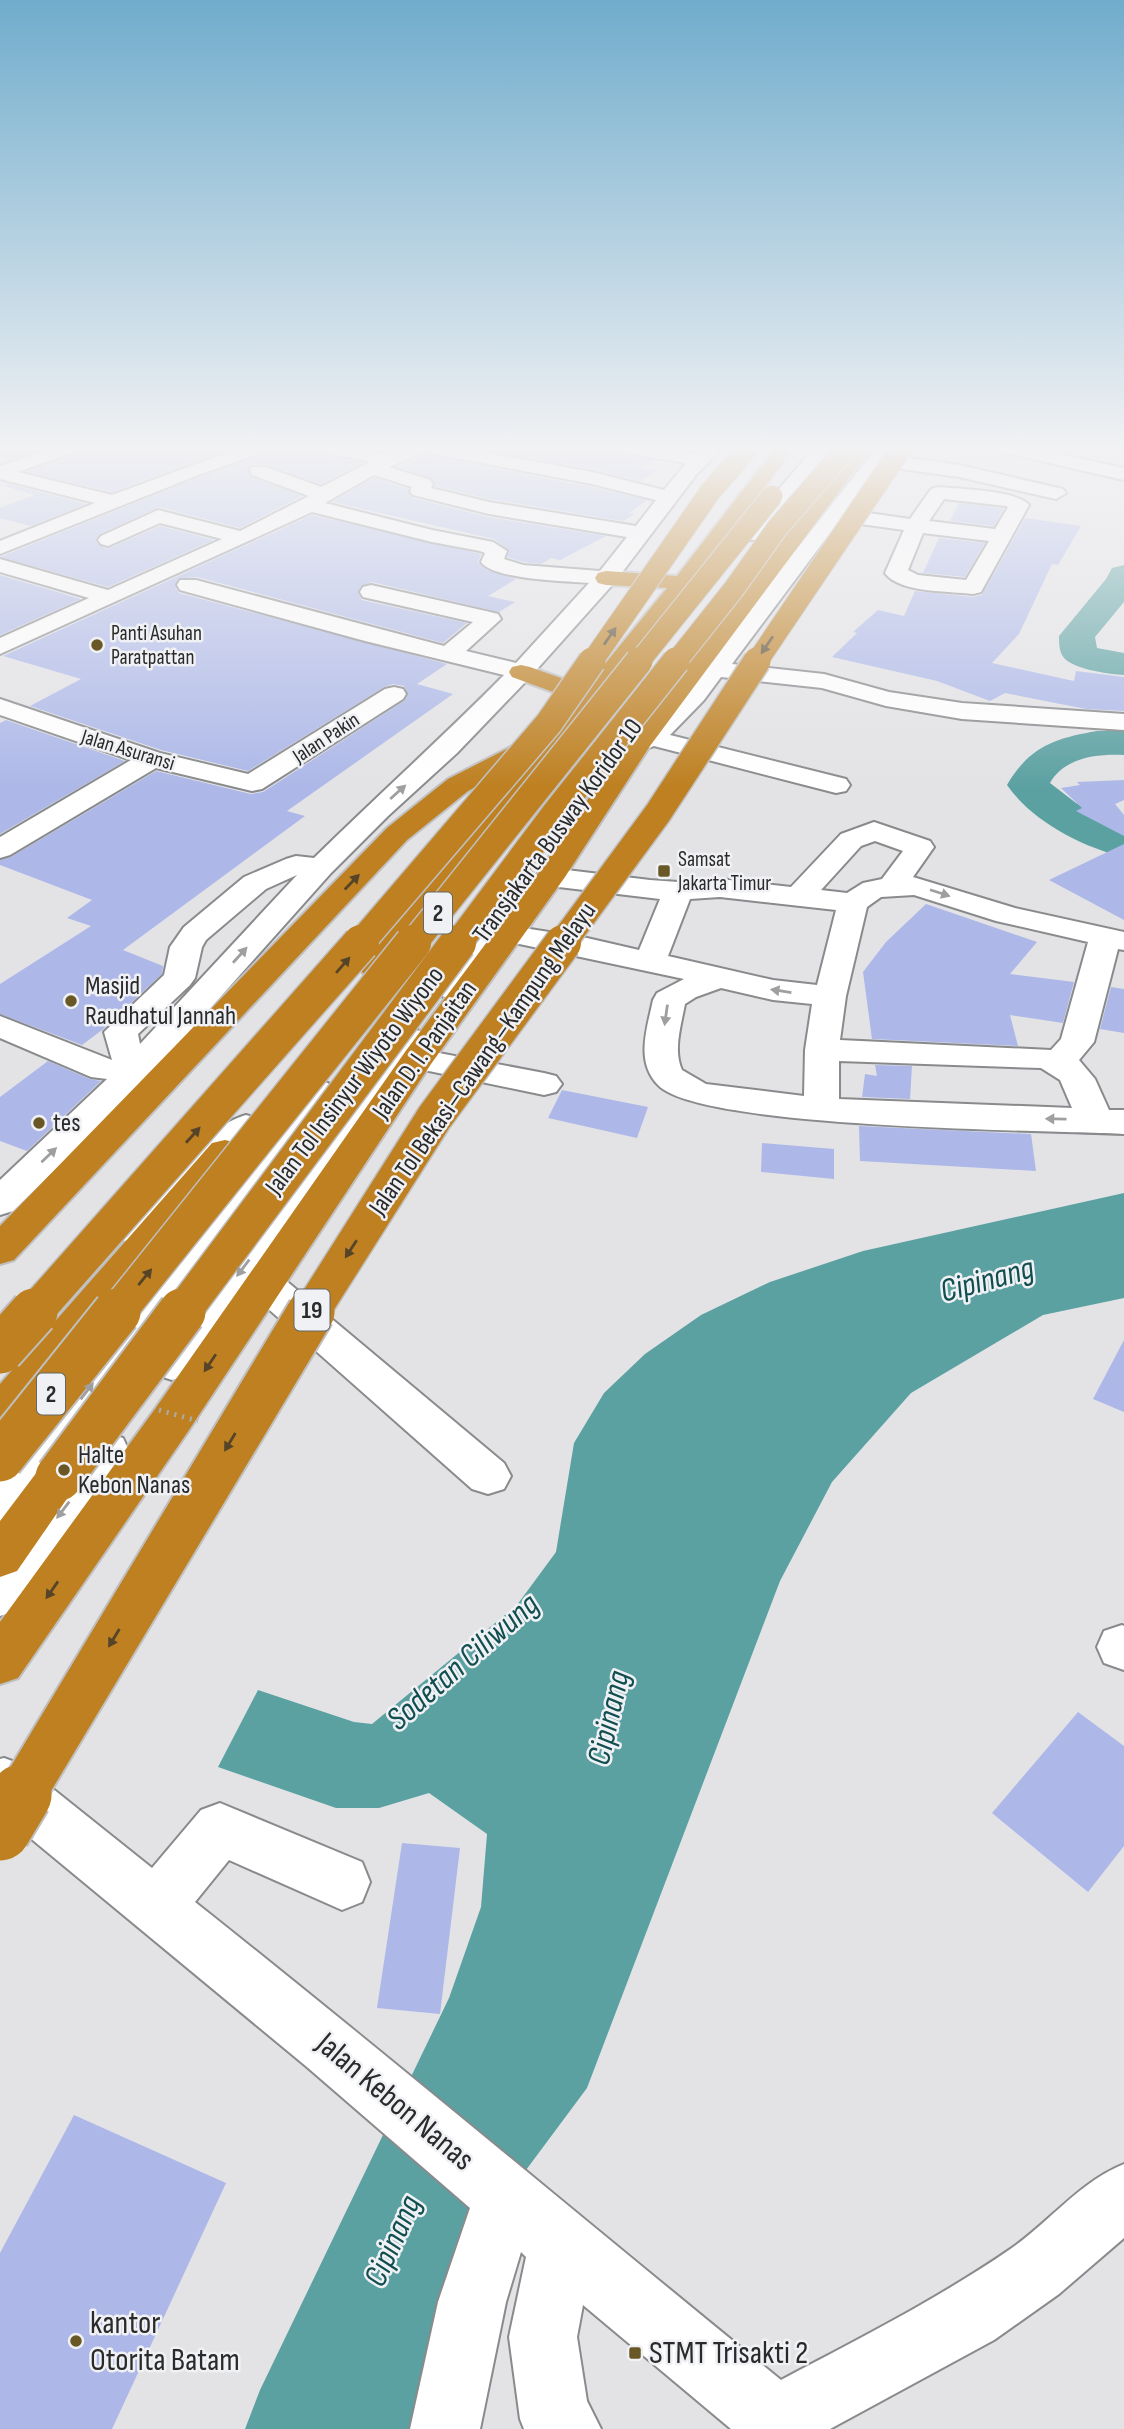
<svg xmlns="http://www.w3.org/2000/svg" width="1124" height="2429" font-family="'Sofia Sans Condensed',sans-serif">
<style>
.water{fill:#5ca1a2}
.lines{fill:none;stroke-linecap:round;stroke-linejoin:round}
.river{fill:#5ca1a2;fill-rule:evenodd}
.building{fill:#adb8e8}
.minor-casing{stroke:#898a8c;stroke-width:4}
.highway-casing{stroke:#bfbfbf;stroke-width:4}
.minor{fill:#fff;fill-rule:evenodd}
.highway{fill:#be8021;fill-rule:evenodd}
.highway-bridge-far4-casing{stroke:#bfbfbf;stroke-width:23;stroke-linecap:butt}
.highway-bridge-far3-casing{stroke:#bfbfbf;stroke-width:30;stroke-linecap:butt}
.highway-bridge-far2-casing{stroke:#bfbfbf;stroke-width:39;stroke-linecap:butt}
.highway-bridge-far1-casing{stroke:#bfbfbf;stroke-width:51;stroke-linecap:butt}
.highway-bridge-casing{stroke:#bfbfbf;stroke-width:65;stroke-linecap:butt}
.path-bridge{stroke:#ababad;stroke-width:5;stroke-dasharray:2 6;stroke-linecap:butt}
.highway-bridge-far4{stroke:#be8021;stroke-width:21}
.highway-bridge-far3{stroke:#be8021;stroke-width:27}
.highway-bridge-far2{stroke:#be8021;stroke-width:36}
.highway-bridge-far1{stroke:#be8021;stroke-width:47}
.highway-bridge{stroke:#be8021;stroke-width:61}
.oneway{fill:#564428}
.oneway2{fill:#9f9fa0}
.poi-dot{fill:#695825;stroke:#f0f1f4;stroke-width:2.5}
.labels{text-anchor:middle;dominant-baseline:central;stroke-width:5;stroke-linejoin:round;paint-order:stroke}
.far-poi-label{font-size:21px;fill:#2a2a2b;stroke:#f0f1f4;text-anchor:start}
.far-street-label{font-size:21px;fill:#2a2a2b;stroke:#f0f1f4}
.shield{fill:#f0f1f4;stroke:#656667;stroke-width:2}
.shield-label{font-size:24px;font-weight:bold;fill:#2a2a2b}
.street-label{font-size:26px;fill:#2a2a2b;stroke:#f0f1f4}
.poi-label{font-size:26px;fill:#2a2a2b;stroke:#f0f1f4;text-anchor:start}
.near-street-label{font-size:32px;fill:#2a2a2b;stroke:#f0f1f4}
.near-poi-label{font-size:32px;fill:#2a2a2b;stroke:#f0f1f4;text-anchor:start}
.near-water-label{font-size:33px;font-style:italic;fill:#104e50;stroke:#f0f1f4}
</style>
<rect width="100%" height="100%" fill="#e3e3e6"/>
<path class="water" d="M 1124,1193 L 1124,1298 L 1043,1315 L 911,1393 L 832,1482 L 780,1581 L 587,2088 L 506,2197 L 445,2429 L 245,2429 L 260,2390 L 449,1998 L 481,1907 L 487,1834 L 429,1793 L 379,1808 L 336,1808 L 218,1767 L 258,1690 L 354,1722 L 372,1724 L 517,1605 L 556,1552 L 574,1443 L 604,1393 L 645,1354 L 701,1315 L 770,1282 L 863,1251 Z"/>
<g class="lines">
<g class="river">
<path d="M 1124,565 L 1124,602 L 1095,637 L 1097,648 L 1124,653 L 1124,675 C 1109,674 1066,669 1061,653 C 1059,648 1059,641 1059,636 L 1106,579 L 1112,568 Z"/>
<path d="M 1097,731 L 1124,731 L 1124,755 C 1097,754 1065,757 1050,783 L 1076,803 L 1124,828 L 1124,857 C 1082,847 1032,821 1007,785 C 1029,747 1055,738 1097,731 Z"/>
</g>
</g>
<g class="building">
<path d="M 0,447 L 46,447 L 10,460 L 0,457 Z"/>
<path d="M 83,447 L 236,447 L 112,492 L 27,472 L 78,453 Z"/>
<path d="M 273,447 L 315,447 L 320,454 L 362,463 L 321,484 L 267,465 L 252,464 L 248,470 L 251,477 L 302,496 L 240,528 L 159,507 L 100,534 L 96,542 L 107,549 L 160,526 L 214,540 L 108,587 L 0,557 L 202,476 L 268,453 Z"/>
<path d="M 470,447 L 611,447 L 622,455 L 654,460 L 640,468 L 656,471 L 640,480 L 645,482 L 592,469 Z"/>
<path d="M 424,455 L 591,487 L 647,500 L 629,513 L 635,514 L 623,521 L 490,499 L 435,486 L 431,478 L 397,467 Z"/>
<path d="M 374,478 L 408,489 L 412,498 L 488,517 L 606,536 L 560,560 L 551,558 L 541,564 L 523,562 L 507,557 L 509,550 L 494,539 L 332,502 Z"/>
<path d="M 9,484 L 87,504 L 30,526 L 0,518 L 0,508 L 35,495 L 4,486 Z"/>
<path d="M 959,503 L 1004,508 L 994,526 L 950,521 Z"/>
<path d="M 312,515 L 481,554 L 478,563 L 487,570 L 516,579 L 488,596 L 515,602 L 499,612 L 372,582 L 361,586 L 358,593 L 362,600 L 467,623 L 443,643 L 197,577 L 178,579 L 175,586 L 179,593 L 447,664 L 417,684 L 453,694 L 287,811 L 305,816 L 123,950 L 163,966 L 162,974 L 102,1030 L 82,1045 L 0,1014 L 0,984 L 91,926 L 67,918 L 92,900 L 0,865 L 0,860 L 11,857 L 156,771 L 251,794 L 263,792 L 404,701 L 408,695 L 404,686 L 393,684 L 384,687 L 248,771 L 161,750 L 30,706 L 81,679 L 3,656 Z"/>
<path d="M 1025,518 L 1081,526 L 1058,565 L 1052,564 L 1019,634 L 992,663 L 1074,681 L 1076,671 L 1124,677 L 1124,711 L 1086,709 L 1005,693 L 990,701 L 937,681 L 832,657 L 857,633 L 853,632 L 878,610 L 904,616 L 915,591 L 973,597 L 982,595 Z"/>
<path d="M 939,538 L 985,543 L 965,577 L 923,573 Z"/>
<path d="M 0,575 L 81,599 L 0,635 Z"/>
<path d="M 6,720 L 125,761 L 0,834 L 0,723 Z"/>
<path d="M 1124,780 L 1124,800 L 1115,804 L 1124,815 L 1124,836 L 1076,811 L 1082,808 L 1061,788 L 1080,785 L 1077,782 Z"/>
<path d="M 1124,844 L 1124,920 L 1049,880 Z"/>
<path d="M 926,904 L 1037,942 L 1010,974 L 1074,982 L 1063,1023 L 1010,1015 L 1018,1046 L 872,1039 L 863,972 L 886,942 Z"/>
<path d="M 1111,987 L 1124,989 L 1124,1033 L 1100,1029 Z"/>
<path d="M 48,1061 L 90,1079 L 101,1081 L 27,1151 L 0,1141 L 0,1097 Z"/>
<path d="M 875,1065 L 912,1066 L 910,1099 L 862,1097 L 865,1074 L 877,1076 Z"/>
<path d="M 562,1090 L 648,1107 L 637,1138 L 548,1118 Z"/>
<path d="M 859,1126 L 1031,1134 L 1036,1171 L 860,1161 Z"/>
<path d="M 762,1143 L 834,1149 L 834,1179 L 761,1172 Z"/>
<path d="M 1124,1340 L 1124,1412 L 1093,1399 Z"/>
<path d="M 1078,1712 L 1124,1746 L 1124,1846 L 1088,1892 L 992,1813 Z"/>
<path d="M 402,1843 L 460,1848 L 440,2014 L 377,2008 Z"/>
<path d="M 74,2115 L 226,2183 L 112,2429 L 0,2429 L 0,2253 Z"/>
</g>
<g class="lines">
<defs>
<g id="minor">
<path d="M 54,447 L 80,447 L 77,451 L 18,472 L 112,495 L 243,447 L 270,447 L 267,451 L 201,474 L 0,554 L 0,541 L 95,503 L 0,479 L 0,466 Z"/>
<path d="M 318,447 L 351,447 L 386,455 L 404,447 L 456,447 L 592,472 L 664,490 L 686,463 L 622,452 L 613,447 L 655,447 L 696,454 L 703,447 L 723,447 L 696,475 L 614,583 L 530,677 L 457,753 L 388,816 L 331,873 L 147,1079 L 13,1211 L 0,1215 L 0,1180 L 107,1079 L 91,1077 L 0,1038 L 0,1016 L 112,1060 L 104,1032 L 164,975 L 170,947 L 184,927 L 244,877 L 286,859 L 296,856 L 314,858 C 377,796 442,738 504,675 L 365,641 L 180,590 L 177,585 L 180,580 L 196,580 L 444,646 L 473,622 L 363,597 L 360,592 L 363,587 L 371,585 L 490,612 L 498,614 L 501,619 L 466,651 L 516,663 L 589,583 C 567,581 494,580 481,562 L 485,553 L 480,551 L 432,542 L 312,512 L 0,654 L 0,638 L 89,598 L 0,572 L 0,559 L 108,590 L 222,539 L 160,523 L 108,546 L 101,544 L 98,540 L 101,536 L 158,510 L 240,531 L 309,496 L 252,475 L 250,471 L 252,467 L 266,467 L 321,487 L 370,462 L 321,451 ZM 424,452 L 592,484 L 656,500 L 636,526 L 489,502 L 431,488 L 433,484 L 430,480 L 389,467 ZM 374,475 L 412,487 L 410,491 L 413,495 L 489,514 L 627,537 L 600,571 L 523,565 L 504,559 L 507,551 L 493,542 L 432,530 L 325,503 ZM 297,875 L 140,1044 L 138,1034 L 190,985 L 195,978 L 202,947 L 206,940 L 266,889 Z"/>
<path d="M 815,447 L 834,447 L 756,540 L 742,540 L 739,536 L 742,532 Z"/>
<path d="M 877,447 L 895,447 L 889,455 L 959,465 L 1063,489 L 1066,493 L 1056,499 L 959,477 L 881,466 L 848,510 L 910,519 L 931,489 L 938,487 C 958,489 1017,490 1029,505 L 981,592 L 973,594 C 950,591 899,593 885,573 L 904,530 L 839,521 L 732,664 L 824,674 L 889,692 L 962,703 L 1124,714 L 1124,730 L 962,719 L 886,706 L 822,688 L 721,677 L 704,700 L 670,735 L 846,779 L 850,785 L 846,791 L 836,793 L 654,746 L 639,751 L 630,749 L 626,743 L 630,737 L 643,732 L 686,690 ZM 944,499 L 1006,506 L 1008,507 L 995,529 L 929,521 ZM 923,533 L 989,541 L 966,580 L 918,575 L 908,570 Z"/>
<path d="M 994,447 L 1027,447 L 1124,468 L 1124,480 L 997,451 Z"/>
<path d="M 394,687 L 403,689 L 406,694 L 403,699 L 262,789 L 252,791 L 156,768 L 10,855 L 0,858 L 0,837 L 131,760 L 0,715 L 0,699 L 160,753 L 248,774 L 385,689 Z"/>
<path d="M 874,822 L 930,841 L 934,847 L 913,877 L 1015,908 L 1124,932 L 1124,950 L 1118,949 L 1094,1042 L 1079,1060 L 1095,1079 L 1109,1110 L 1124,1110 L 1124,1134 C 1048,1130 699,1129 658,1085 C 635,1061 647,1029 653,1000 L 657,993 L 684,979 L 510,942 L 497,936 L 456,994 L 445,997 L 434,994 L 429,987 L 512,873 L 522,870 L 532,873 L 535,877 L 540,871 L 550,868 L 650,880 L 678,882 L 720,879 L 791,887 L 841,834 ZM 875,841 L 903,851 L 882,879 L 863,883 L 847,893 L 821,890 L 861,846 ZM 537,879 L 540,883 L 550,886 L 660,899 L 639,950 L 587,938 L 505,925 ZM 914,895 L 996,921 L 1088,942 L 1061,1039 L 1051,1050 L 840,1040 L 846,996 L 867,907 L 881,897 ZM 720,897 L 836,910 L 817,985 L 773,980 L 668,956 L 690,899 ZM 721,988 L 773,1000 L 812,1004 L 805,1050 L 804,1096 L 706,1084 L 682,1070 C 673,1050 681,1026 685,1004 L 696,997 ZM 839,1061 L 1041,1068 L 1060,1080 L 1072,1108 L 839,1099 Z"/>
<path d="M 408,1028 L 420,1031 L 425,1038 L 418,1049 L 544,1073 L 556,1076 L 562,1084 L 556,1092 L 544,1095 L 405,1066 L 261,1270 L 278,1274 L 504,1463 L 511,1476 L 504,1489 L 488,1494 L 472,1489 L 247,1290 L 187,1375 L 172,1380 L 157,1375 L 151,1364 L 396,1031 Z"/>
<path d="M 316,1080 L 328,1083 L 334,1091 L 328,1099 L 16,1517 L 0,1523 L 0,1470 L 304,1083 Z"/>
<path d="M 246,1115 L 259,1119 L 264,1127 L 259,1135 L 233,1152 L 138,1237 L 124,1241 L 110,1237 L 105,1228 L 110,1219 C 144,1190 206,1126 246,1115 Z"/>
<path d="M 107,1433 L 123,1438 L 129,1451 L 123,1464 L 17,1610 L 0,1616 L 0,1558 L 91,1438 Z"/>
<path d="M 1122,1625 L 1124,1626 L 1124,1670 L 1104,1663 L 1097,1647 L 1104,1631 Z"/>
<path d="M 4,1758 L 23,1765 L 152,1868 L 201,1810 L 220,1803 L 362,1862 L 370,1882 L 362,1902 L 342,1910 L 229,1860 L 195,1902 C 393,2059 585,2221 781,2380 C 858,2339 936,2300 1009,2250 C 1049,2223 1079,2182 1124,2164 L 1124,2238 L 1059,2294 L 994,2340 L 830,2429 L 731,2429 L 583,2305 L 577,2337 L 587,2401 L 601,2429 L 524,2429 L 520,2419 L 509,2337 L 526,2257 L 521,2252 L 506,2302 L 480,2429 L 410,2429 L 438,2302 L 470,2208 L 307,2067 L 0,1813 L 0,1759 Z"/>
</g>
<g id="highway">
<path d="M 776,447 L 794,447 L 654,637 L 569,737 L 385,973 L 374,976 L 363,973 L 358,966 L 522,762 L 468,791 L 407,840 L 14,1260 L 0,1264 L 0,1226 L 387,828 L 448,779 L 530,737 L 543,736 L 575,700 L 512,677 L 509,672 L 512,667 L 521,665 L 530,667 L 586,687 L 667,588 L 606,585 L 598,583 L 595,578 L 598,573 L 606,571 L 677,576 Z"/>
<path d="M 854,447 L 872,447 L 650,746 L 565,877 L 431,1064 L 187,1433 L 18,1678 L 0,1684 L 0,1622 L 155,1409 L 405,1052 L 539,872 L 630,737 Z"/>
<path d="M 225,1140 L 238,1143 L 243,1152 L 238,1161 L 15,1425 L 0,1430 L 0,1384 L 212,1143 Z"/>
<path d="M 59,1459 L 75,1464 L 82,1477 L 17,1571 L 0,1577 L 0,1521 L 43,1464 Z"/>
</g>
</defs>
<use href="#minor" class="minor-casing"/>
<use href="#highway" class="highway-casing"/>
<use href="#minor" class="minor"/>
<use href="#highway" class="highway"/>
<defs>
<g id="highway-bridge-far4">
<path d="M 591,663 L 710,492 L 749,447"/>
<path d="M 638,663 L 772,496"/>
<path d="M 675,663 L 733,590 L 778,527 L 848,447"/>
<path d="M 756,663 L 902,447"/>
</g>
<g id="highway-bridge-far3">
<path d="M 359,945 L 549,723 L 592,661"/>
<path d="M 412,945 L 639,661"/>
<path d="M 457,945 L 554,815 L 676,661"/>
<path d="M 561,945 L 658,813 L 757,661"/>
</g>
<g id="highway-bridge-far2">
<path d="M 33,1314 L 361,943"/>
<path d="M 116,1314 L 413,943"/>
<path d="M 181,1314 L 458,943"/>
<path d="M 310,1314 L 434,1118 L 563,943"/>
</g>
<g id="highway-bridge-far1">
<path d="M 0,1350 L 34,1312"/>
<path d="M 0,1458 L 117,1312"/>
<path d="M 59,1477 L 182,1312"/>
<path d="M 20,1797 L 311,1312"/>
</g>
<path id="highway-bridge" d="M 0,1830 L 21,1795"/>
</defs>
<use href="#highway-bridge-far4" class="highway-bridge-far4-casing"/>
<use href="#highway-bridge-far3" class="highway-bridge-far3-casing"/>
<use href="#highway-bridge-far2" class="highway-bridge-far2-casing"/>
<use href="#highway-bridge-far1" class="highway-bridge-far1-casing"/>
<use href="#highway-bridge" class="highway-bridge-casing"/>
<path class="path-bridge" d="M 159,1410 L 198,1421"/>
<use href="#highway-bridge-far4" class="highway-bridge-far4"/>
<use href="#highway-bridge-far3" class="highway-bridge-far3"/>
<use href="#highway-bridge-far2" class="highway-bridge-far2"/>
<use href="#highway-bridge-far1" class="highway-bridge-far1"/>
<use href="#highway-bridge" class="highway-bridge"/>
</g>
<defs><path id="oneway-solid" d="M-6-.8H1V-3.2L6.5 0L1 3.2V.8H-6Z" transform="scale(1.75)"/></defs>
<g class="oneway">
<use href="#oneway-solid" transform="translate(610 636) rotate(-55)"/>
<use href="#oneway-solid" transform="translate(767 645) rotate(124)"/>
<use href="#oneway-solid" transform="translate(352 882) rotate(-46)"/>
<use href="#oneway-solid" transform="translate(343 965) rotate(-49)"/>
<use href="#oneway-solid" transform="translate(193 1135) rotate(-48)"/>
<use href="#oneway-solid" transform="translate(351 1249) rotate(123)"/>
<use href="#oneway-solid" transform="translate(145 1277) rotate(-51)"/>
<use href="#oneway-solid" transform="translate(210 1363) rotate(124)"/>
<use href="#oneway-solid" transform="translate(230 1442) rotate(121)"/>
<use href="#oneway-solid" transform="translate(52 1590) rotate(125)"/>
<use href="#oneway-solid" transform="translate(114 1638) rotate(121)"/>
</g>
<g class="oneway2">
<use href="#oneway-solid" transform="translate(398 792) rotate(-42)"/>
<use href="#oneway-solid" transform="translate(940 893) rotate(18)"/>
<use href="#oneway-solid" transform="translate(240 955) rotate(-48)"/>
<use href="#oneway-solid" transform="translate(781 991) rotate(-171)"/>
<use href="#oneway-solid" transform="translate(666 1015) rotate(98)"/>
<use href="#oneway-solid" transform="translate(1056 1119) rotate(-179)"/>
<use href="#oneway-solid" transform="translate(49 1155) rotate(-44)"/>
<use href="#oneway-solid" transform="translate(243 1268) rotate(127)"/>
<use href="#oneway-solid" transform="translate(87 1391) rotate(-53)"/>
<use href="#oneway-solid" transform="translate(63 1510) rotate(127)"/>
</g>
<linearGradient id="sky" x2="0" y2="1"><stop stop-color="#70accc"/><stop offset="0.57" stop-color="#f2f2f4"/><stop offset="1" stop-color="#f2f2f4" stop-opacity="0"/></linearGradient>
<rect width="1124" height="787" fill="url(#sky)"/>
<g class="poi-dot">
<circle cx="97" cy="645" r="7"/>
<rect x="657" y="864" width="14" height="14" rx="3.5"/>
<circle cx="71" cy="1001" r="7"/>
<circle cx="39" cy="1123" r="7"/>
<circle cx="64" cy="1470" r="7"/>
<circle cx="76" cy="2341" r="7"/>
<rect x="628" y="2346" width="14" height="14" rx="3.5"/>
</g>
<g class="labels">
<g class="far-poi-label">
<text x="111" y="633">Panti Asuhan<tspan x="111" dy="24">Paratpattan</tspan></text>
<text x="678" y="859">Samsat<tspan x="678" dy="24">Jakarta Timur</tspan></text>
</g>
<g class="far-street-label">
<text transform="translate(326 738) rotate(-33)">Jalan Pakin</text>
<text transform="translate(128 750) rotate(17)">Jalan Asuransi</text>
</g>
<g class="shield">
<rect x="424" y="892.5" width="28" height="41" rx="5"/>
<rect x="294.5" y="1289.5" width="35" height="41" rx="5"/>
<rect x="37" y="1373.5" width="28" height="41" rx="5"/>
</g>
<g class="shield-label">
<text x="438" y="913">2</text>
<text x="312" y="1310">19</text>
<text x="51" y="1394">2</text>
</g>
<g class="street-label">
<text transform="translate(558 831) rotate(-54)">Transjakarta Busway Koridor 10</text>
<text transform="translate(425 1050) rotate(-55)">Jalan D. I. Panjaitan</text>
<text transform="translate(483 1059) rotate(-55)">Jalan Tol Bekasi–Cawang–Kampung Melayu</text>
<text transform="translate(355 1081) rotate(-53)">Jalan Tol Insinyur Wiyoto Wiyono</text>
</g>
<g class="poi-label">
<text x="85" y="986">Masjid<tspan x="85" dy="30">Raudhatul Jannah</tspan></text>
<text x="53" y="1123">tes</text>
<text x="78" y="1455">Halte<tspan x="78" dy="30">Kebon Nanas</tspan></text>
</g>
<g class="near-street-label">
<text transform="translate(395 2102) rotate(40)">Jalan Kebon Nanas</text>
</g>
<g class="near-poi-label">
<text x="90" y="2323">kantor<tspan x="90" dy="37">Otorita Batam</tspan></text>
<text x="649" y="2353">STMT Trisakti 2</text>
</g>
<g class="near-water-label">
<text transform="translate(987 1280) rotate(-15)">Cipinang</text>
<text transform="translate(463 1662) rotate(-41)">Sodetan Ciliwung</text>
<text transform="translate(609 1718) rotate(-77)">Cipinang</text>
<text transform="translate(393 2241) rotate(-66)">Cipinang</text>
</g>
</g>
</svg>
